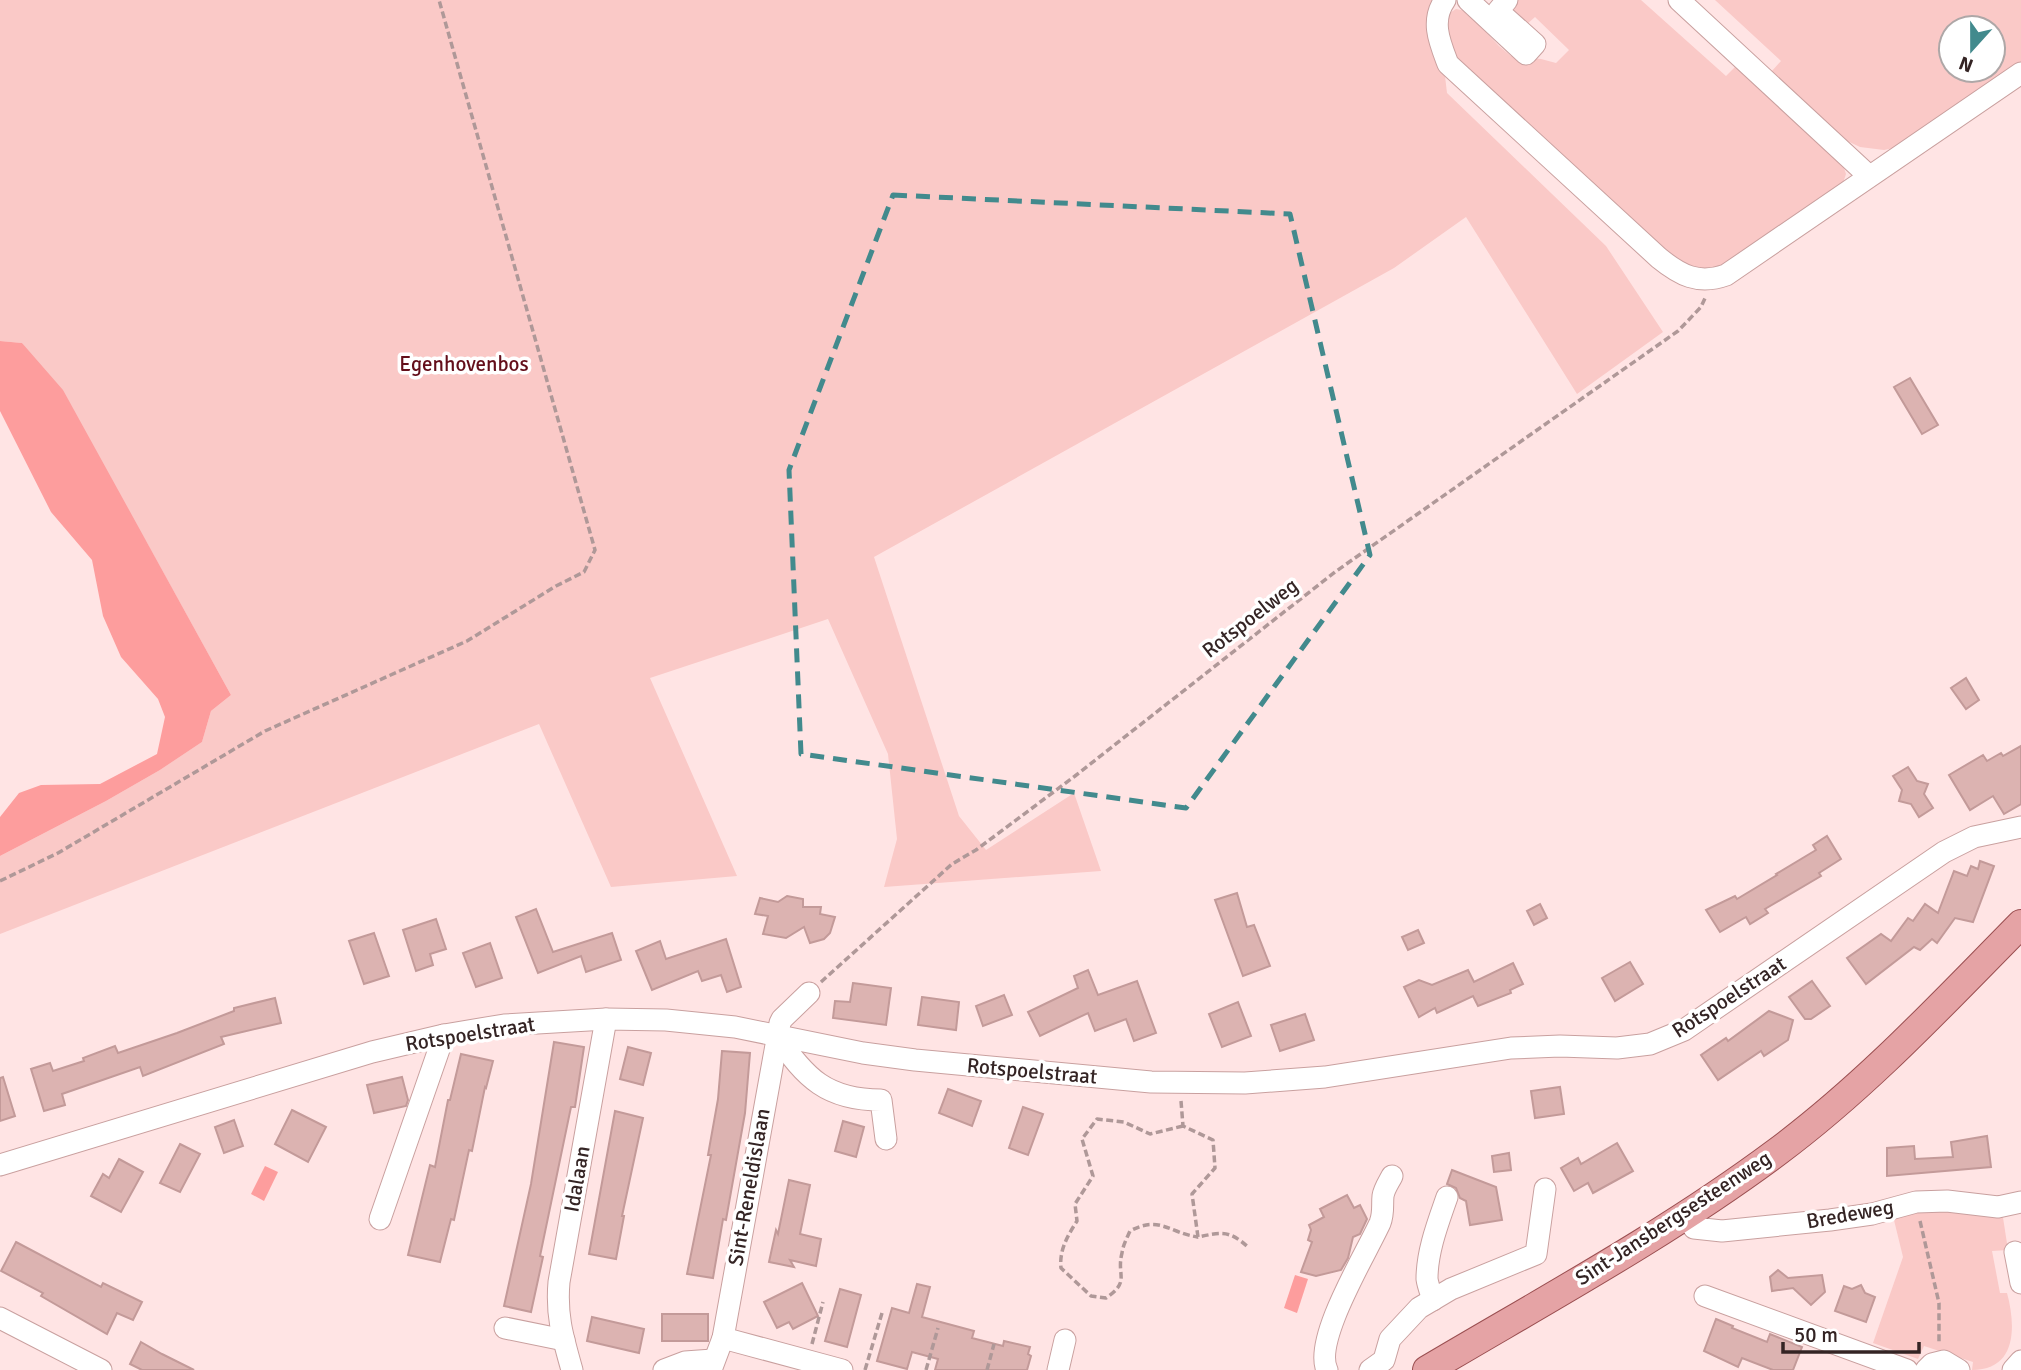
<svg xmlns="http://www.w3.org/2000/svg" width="2021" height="1370" font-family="Signika,sans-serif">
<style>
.green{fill:#fac9c7;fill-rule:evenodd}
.water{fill:#fd9d9d}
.building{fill:#dcb3b1;stroke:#c39a99;stroke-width:2}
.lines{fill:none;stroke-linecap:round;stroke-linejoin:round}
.minor-casing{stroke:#c9a09f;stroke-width:23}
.major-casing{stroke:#9b4f51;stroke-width:30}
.path{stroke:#af9898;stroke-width:3.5;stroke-dasharray:7 3.5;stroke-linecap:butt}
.minor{stroke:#fff;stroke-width:21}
.major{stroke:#e5a3a5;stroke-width:28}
.marked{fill:none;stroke:#428a8d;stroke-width:5;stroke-dasharray:14 9;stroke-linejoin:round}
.labels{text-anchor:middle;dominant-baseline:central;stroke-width:7;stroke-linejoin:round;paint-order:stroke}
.park-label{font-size:21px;fill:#630e1a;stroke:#fff}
.street-label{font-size:21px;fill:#342424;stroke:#fff}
</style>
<rect width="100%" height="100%" fill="#ffe4e4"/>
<g class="green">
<path d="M 0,0 L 1436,0 L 1447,93 L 1606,246 L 1663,332 L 1577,394 L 1466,217 L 1394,268 L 874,557 L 959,816 L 986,850 L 1074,793 L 1101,871 L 884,887 L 897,839 L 888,754 L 828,619 L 650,678 L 737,876 L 611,887 L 539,724 L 0,934 L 0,856 L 106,801 L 160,770 L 202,742 L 211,711 L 231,695 L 147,543 L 22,343 L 0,341 Z"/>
<path d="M 1507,0 L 1641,0 L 1726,76 L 1737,65 L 1843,165 L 1846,174 L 1843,183 L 1723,267 L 1710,272 L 1681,264 L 1458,62 L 1447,37 L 1448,14 L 1456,9 L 1466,11 L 1499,46 L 1511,56 L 1541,59 L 1556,63 L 1569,50 L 1535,17 L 1526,25 L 1503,4 Z"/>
<path d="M 1715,0 L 2021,0 L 2021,62 L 1898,147 L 1884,150 L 1860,147 L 1841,138 L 1771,72 L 1781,61 ZM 1951,28 L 1993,28 L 1993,70 L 1951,70 Z"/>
<path d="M 1945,1209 L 2002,1211 L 2008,1250 L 1992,1251 L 2000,1293 L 2007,1293 C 2016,1326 2017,1370 1972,1370 L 1973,1362 L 1924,1346 L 1918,1359 L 1873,1343 L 1903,1257 L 1893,1216 Z"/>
</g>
<g class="water">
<path d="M 0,341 L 22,343 L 63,390 L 231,695 L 211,711 L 202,742 L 160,770 L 106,801 L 0,856 L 0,817 L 19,793 L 41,785 L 100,784 L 157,754 L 165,717 L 158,699 L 121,657 L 103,616 L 92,560 L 51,512 L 0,411 Z"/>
<path d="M 265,1166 L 278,1172 L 264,1201 L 251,1194 Z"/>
<path d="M 1295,1275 L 1308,1279 L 1297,1313 L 1284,1308 Z"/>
</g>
<g class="building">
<path d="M 1910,378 L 1938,425 L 1922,434 L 1894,387 Z"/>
<path d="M 1966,678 L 1979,700 L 1966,709 L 1951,688 Z"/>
<path d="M 2021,746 L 2021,804 L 2004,814 L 1993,796 L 1970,810 L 1949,775 L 1983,755 L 1987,761 L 2001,753 L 2003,756 Z"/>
<path d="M 1908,767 L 1917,781 L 1928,784 L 1924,794 L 1933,808 L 1919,817 L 1911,804 L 1899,801 L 1902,790 L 1893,776 Z"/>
<path d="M 1827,836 L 1841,859 L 1819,873 L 1821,876 L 1765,909 L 1768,913 L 1750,924 L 1746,917 L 1720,932 L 1706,910 L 1735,896 L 1737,899 L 1777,875 L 1776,874 L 1816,850 L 1813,845 Z"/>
<path d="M 1980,861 L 1994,866 L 1973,922 L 1955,918 L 1937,943 L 1932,939 L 1920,950 L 1914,947 L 1866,984 L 1847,958 L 1881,934 L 1891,941 L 1908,918 L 1913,921 L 1925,904 L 1938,913 L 1954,871 L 1967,876 L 1971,866 L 1978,869 Z"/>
<path d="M 1237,893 L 1247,927 L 1254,925 L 1270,966 L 1243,976 L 1215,900 Z"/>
<path d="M 787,896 L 803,899 L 803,907 L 821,907 L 820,914 L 835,917 L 830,933 L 824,939 L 810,943 L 804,927 L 786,938 L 763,934 L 768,916 L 755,914 L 760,898 L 778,902 Z"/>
<path d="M 1540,904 L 1547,918 L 1534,925 L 1527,911 Z"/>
<path d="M 536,909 L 553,952 L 612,933 L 621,960 L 586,972 L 581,956 L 538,973 L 516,917 Z"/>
<path d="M 436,919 L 446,949 L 430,954 L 433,965 L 416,971 L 403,930 Z"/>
<path d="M 1418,930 L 1424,943 L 1408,950 L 1402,937 Z"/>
<path d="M 374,933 L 389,976 L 364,984 L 349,941 Z"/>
<path d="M 726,939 L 741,987 L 727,992 L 721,975 L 702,981 L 698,971 L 652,990 L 636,951 L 660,941 L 666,959 Z"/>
<path d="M 490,943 L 502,978 L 476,987 L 463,953 Z"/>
<path d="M 1630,962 L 1643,984 L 1615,1001 L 1602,978 Z"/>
<path d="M 1513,963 L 1523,984 L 1510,990 L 1511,993 L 1478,1006 L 1473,996 L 1437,1013 L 1435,1008 L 1419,1017 L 1404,987 L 1419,980 L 1432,985 L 1468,970 L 1474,982 Z"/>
<path d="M 1088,970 L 1098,995 L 1137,981 L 1156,1033 L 1134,1041 L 1126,1019 L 1095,1031 L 1088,1013 L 1040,1036 L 1028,1012 L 1078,988 L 1074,976 Z"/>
<path d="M 1812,981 L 1830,1006 L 1811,1019 L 1805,1019 L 1789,997 Z"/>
<path d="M 853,983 L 891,988 L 886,1025 L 833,1018 L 835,1001 L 850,1002 Z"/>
<path d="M 1004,995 L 1012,1015 L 983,1026 L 976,1006 Z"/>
<path d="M 922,997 L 959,1002 L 956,1030 L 918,1025 Z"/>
<path d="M 275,998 L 281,1023 L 221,1037 L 224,1044 L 143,1076 L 140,1067 L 62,1094 L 65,1105 L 44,1111 L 31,1069 L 50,1063 L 53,1071 L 84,1061 L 83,1058 L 115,1046 L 118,1053 L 177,1033 L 234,1011 L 234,1008 Z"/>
<path d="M 1238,1002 L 1251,1036 L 1222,1047 L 1209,1014 Z"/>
<path d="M 1769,1011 L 1793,1020 L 1788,1040 L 1764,1056 L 1761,1051 L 1718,1080 L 1701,1055 L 1726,1038 L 1728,1041 Z"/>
<path d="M 1305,1014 L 1314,1040 L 1280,1051 L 1271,1025 Z"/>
<path d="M 554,1042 L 584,1047 L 575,1107 L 571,1107 L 540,1256 L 543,1257 L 531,1312 L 504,1306 L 531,1184 Z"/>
<path d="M 628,1047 L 651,1053 L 643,1085 L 620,1079 Z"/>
<path d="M 722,1051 L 750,1053 L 745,1113 L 726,1220 L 723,1219 L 713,1278 L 687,1274 L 711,1155 L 708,1155 L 718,1099 Z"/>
<path d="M 461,1054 L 493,1061 L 486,1088 L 485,1087 L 472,1151 L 469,1150 L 454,1220 L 451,1219 L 440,1262 L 408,1255 L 430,1165 L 435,1167 L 448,1100 L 450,1100 Z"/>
<path d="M 3,1077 L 15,1116 L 0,1121 L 0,1078 Z"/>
<path d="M 402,1077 L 408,1100 L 406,1106 L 374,1113 L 367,1085 Z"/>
<path d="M 1560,1087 L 1564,1114 L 1535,1118 L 1531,1091 Z"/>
<path d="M 948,1089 L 981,1101 L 972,1126 L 939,1113 Z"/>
<path d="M 1023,1107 L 1043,1114 L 1028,1155 L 1009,1148 Z"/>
<path d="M 292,1110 L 326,1127 L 308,1162 L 275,1144 Z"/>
<path d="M 615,1111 L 643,1118 L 622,1216 L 624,1216 L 616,1259 L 589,1254 Z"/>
<path d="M 234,1120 L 243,1146 L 224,1153 L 215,1127 Z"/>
<path d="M 843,1121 L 864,1127 L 856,1157 L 835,1151 Z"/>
<path d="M 1987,1136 L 1991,1167 L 1887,1176 L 1887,1148 L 1914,1146 L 1915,1159 L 1953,1157 L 1951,1142 Z"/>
<path d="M 1617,1143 L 1633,1171 L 1593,1193 L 1588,1183 L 1574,1191 L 1561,1168 L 1578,1158 L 1581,1164 Z"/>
<path d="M 180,1144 L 200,1154 L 180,1192 L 160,1183 Z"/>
<path d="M 1509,1153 L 1511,1170 L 1494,1172 L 1492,1156 Z"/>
<path d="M 119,1159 L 143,1172 L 121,1212 L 91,1196 L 103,1174 L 109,1178 Z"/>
<path d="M 1452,1170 L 1496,1187 L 1502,1220 L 1470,1225 L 1466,1201 L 1460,1198 L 1456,1188 L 1447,1184 Z"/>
<path d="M 789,1180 L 810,1185 L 800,1234 L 821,1239 L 816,1266 L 790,1260 L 794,1267 L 769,1262 L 776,1230 L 778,1234 Z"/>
<path d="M 1347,1195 L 1354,1208 L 1360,1205 L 1367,1219 L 1360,1234 L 1353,1237 L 1348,1258 L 1341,1270 L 1316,1276 L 1301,1272 L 1312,1242 L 1308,1240 L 1311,1230 L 1309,1225 L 1324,1217 L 1320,1209 Z"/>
<path d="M 16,1242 L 101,1287 L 103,1283 L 142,1302 L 133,1320 L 117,1313 L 107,1334 L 41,1296 L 43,1293 L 1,1271 Z"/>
<path d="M 1778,1270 L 1788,1278 L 1822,1275 L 1825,1292 L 1811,1305 L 1793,1288 L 1772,1291 L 1770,1277 Z"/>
<path d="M 802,1283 L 818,1316 L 793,1329 L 789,1322 L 777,1328 L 764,1302 Z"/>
<path d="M 917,1284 L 930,1287 L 922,1317 L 974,1331 L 972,1338 L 1003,1346 L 1004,1341 L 1030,1347 L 1028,1354 L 1031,1356 L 1027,1370 L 935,1370 L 938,1359 L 912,1352 L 907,1369 L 877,1361 L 892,1308 L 909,1313 Z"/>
<path d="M 1861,1285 L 1865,1293 L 1875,1297 L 1866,1322 L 1835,1311 L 1844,1286 L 1852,1289 Z"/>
<path d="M 840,1289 L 861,1295 L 847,1347 L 825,1341 Z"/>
<rect x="662" y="1314" width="46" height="27"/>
<path d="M 592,1317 L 644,1329 L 639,1353 L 587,1341 Z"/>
<path d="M 1716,1319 L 1733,1326 L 1732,1328 L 1767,1342 L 1770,1334 L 1802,1347 L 1793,1370 L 1773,1370 L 1742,1358 L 1738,1367 L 1704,1351 Z"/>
<path d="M 141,1342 L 162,1354 L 194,1370 L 142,1370 L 130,1364 Z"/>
</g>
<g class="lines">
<defs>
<g id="minor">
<path d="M 1445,0 C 1430,21 1440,43 1448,64 L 1659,258 C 1680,275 1698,285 1726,275 L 2021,73"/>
<path d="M 1468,0 L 1526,54 L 1535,44 L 1498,11 L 1507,0"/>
<path d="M 1679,0 L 1869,176"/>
<path d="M 777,1036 C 805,1078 827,1100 881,1100 L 886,1139"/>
<path d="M 0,1165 L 372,1052 L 444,1035 L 504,1025 L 606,1019 L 666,1020 L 735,1027 L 863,1053 L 915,1060 L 1151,1082 L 1245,1083 L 1325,1077 L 1511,1048 L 1560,1046 L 1617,1048 L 1650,1044 L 1684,1030 L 1944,852 L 1974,837 L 2021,827"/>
<path d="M 1685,1216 L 1694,1228 L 1722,1231 L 1830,1220 L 1872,1214 L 1916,1202 L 1947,1201 L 1998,1207 L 2021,1202"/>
<path d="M 380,1219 L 444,1035"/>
<path d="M 2015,1252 L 2021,1283"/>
<path d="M 1705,1296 L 1907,1370"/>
<path d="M 1433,1300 C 1431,1293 1428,1286 1427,1279 C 1427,1251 1438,1223 1447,1197"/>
<path d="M 0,1318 L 101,1370"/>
<path d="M 505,1328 L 564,1340"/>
<path d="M 723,1338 L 842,1370"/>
<path d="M 572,1370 C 563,1338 556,1316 559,1282 L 606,1019"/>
<path d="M 664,1370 L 685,1362 L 713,1360"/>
<path d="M 711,1370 L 723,1338 L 780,1023 L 782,1019 L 809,993"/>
<path d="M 1058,1370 L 1065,1340"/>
<path d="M 1327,1370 C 1313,1340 1366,1254 1380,1223 C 1384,1213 1382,1205 1383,1196 C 1384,1189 1389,1182 1392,1176"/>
<path d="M 1370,1370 L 1384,1360 L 1390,1339 L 1419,1308 L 1451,1289 L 1536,1254 L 1545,1189"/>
<path d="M 1926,1370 L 1932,1364 L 1944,1361 L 1959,1370"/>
<path d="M 2013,1370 L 2021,1361"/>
</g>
<path id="major" d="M 1427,1370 C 1545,1300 1667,1234 1777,1152 C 1867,1085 1943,1003 2021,924"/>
</defs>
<use href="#minor" class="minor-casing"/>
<use href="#major" class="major-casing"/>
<g class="path">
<path d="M 0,881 L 58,853 L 265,731 L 467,641 L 556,586 L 584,572 L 595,550 L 439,0"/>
<path d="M 821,982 L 952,864 L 976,850 L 1075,776 L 1335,572 L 1678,331 L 1701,307 L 1706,296"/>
<path d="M 1181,1101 L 1183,1126 L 1213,1140 L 1215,1168 L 1192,1194 L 1198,1237 C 1222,1232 1229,1230 1248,1247"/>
<path d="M 1183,1126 L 1150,1134 L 1124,1122 L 1097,1119 L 1082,1139 L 1093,1176 L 1075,1204 L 1077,1221 C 1068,1235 1059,1250 1061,1268 L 1091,1296 L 1106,1298 C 1131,1281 1116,1276 1122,1253 C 1123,1245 1127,1238 1130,1231 C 1160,1215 1169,1233 1198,1237"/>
<path d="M 1920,1221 L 1939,1303 L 1939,1344"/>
<path d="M 812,1344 L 823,1302"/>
<path d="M 865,1370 L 882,1313"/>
<path d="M 926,1370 L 938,1328"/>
<path d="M 987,1370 L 994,1344"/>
</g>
<use href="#minor" class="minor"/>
<use href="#major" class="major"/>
</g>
<path class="marked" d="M 893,195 L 1290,214 L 1370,555 L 1186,808 L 801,754 L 789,470 Z"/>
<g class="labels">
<g class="park-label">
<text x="464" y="364">Egenhovenbos</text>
</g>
<g class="street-label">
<text transform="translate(1250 618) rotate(-38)">Rotspoelweg</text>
<text transform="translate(1729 997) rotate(-33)">Rotspoelstraat</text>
<text transform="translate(470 1034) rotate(-9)">Rotspoelstraat</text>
<text transform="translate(1032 1071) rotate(5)">Rotspoelstraat</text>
<text transform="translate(577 1179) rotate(-80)">Idalaan</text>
<text transform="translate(749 1187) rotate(-80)">Sint-Reneldislaan</text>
<text transform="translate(1850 1214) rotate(-10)">Bredeweg</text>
<text transform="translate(1673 1218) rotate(-33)">Sint-Jansbergsesteenweg</text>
</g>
</g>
<g transform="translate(1972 49) rotate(201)"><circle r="33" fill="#ffffff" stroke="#aea7a7" stroke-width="2"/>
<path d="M0-5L12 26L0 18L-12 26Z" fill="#428a8d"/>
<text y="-10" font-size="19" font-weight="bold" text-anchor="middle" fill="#342424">N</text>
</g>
<path d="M1783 1342v10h136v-10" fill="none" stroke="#342424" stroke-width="3.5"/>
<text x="1794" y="1342" font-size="21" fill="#342424" stroke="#ffffff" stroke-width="5" paint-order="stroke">50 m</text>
</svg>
